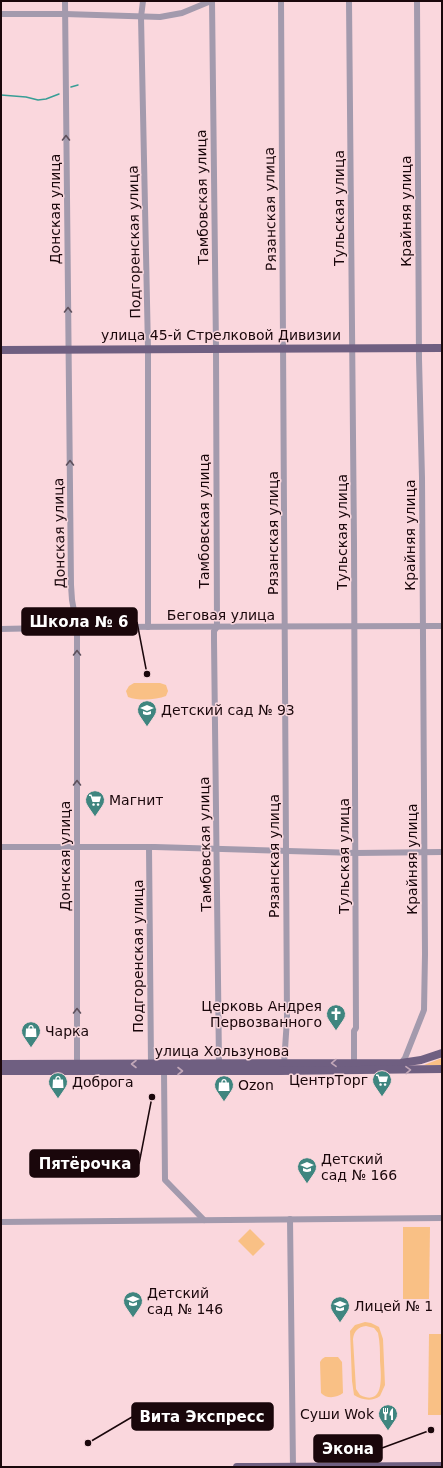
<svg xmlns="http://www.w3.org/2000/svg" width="443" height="1468" font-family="'DejaVu Sans',sans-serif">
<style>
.green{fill:#f9c085;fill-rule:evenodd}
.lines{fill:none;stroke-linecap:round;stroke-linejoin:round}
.stream{stroke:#389e96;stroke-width:1.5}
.minor{stroke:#a39aad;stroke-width:6}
.major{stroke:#6f5f81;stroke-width:8}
.oneway{stroke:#5e505c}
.oneway2{stroke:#c2a7b8}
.labels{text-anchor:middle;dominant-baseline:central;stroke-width:3;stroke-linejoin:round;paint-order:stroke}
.street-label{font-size:14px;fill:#1a070b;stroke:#fad7dd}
.poi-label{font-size:14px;fill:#1a070b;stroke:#fad7dd;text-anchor:start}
.leader{fill:none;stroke:#1a070b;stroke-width:1.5}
.callout-dot{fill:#1a070b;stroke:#fad7dd;stroke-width:1.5}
.callout{fill:#1a070b;stroke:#1a070b;stroke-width:1.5}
.callout-label{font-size:15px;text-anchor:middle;font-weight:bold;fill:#fff}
</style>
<rect width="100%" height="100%" fill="#fad7dd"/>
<g class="green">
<path d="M 134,683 L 160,683 L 166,685 L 168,691 L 166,696 C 156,700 139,701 128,697 L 126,691 L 129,686 Z"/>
<path d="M 442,1058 L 442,1065 L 424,1065 Z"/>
<path d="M 403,1227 L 430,1227 L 429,1299 L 403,1299 Z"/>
<path d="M 250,1229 L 265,1244 L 253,1256 L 238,1241 Z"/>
<path d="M 365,1322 L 371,1323 L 379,1327 L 383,1339 L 385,1385 L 380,1396 C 372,1402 362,1400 354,1395 L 352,1381 L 350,1331 L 355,1325 ZM 366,1326 L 374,1328 L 378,1333 C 380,1342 380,1352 380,1361 C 381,1375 385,1407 360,1395 L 356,1389 L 353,1339 C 354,1331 358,1327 366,1326 Z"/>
<path d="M 429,1334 L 442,1334 L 442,1415 L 428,1415 Z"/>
<path d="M 325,1357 L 338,1357 L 342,1362 L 343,1393 C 337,1398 326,1399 321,1393 L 320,1362 L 322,1359 Z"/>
</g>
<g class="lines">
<g class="stream">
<path d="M 71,87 L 78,85"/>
<path d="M 1,95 L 26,97 L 38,100 L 46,99 L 59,94"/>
</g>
<g class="minor">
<path d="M 65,1 L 71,585 L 72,600 L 77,627 L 77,1064"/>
<path d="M 143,1 L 141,17 L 148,349 L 148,627"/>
<path d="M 212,1 L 216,348 L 217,627 L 214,631 L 214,640 L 219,1064"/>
<path d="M 281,1 L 287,1019 L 284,1064"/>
<path d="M 349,1 L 354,544 L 356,1028 L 354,1031 L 354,1063"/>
<path d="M 1,14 L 65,14 L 160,17 L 182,13 L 211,1"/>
<path d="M 1,629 L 91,627 L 442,626"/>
<path d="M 1,847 L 155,847 L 356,853 L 442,852"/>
<path d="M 149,847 L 151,1064"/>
<path d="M 401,1063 L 405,1058 L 424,1010 L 425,954 L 422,478 L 419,359 L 417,1"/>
<path d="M 164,1071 L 165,1180 L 204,1220"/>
<path d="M 290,1219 L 293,1467"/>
<path d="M 1,1222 L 442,1218"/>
</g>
<g class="major">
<path d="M 1,350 L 442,348"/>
<path d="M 1,1064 L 401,1063 L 421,1060 L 442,1053"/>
<path d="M 1,1071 L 279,1071 L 442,1069"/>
<path d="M 237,1467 L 442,1466"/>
</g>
</g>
<defs><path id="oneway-chevron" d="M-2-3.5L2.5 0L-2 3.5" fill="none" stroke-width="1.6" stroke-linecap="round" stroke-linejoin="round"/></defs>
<g class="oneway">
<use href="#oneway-chevron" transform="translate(66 138) rotate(-90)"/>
<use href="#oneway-chevron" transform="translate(68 310) rotate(-90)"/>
<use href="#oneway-chevron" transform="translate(70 463) rotate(-90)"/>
<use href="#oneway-chevron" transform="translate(77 653) rotate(-90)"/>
<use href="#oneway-chevron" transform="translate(77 783) rotate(-90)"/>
<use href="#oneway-chevron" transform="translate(77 1011) rotate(-90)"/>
</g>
<g class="oneway2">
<use href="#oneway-chevron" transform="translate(334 1063) rotate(179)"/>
<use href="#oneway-chevron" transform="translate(134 1064) rotate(180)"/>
<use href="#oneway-chevron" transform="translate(408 1070) rotate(-1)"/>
<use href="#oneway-chevron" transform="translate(180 1071)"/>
</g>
<defs>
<symbol id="school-pin" viewBox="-11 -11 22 30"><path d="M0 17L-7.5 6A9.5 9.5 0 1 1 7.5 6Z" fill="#3f857f" stroke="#fad7dd"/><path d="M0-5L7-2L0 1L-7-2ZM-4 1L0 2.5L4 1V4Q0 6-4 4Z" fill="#fff"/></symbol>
<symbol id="supermarket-pin" viewBox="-11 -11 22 30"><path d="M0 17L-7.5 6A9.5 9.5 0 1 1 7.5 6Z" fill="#3f857f" stroke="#fad7dd"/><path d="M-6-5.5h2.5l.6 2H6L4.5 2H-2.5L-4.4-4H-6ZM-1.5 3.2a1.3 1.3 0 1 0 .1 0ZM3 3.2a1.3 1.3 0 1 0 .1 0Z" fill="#fff"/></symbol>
<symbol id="church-pin" viewBox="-11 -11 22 30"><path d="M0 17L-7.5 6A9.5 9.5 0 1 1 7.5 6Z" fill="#3f857f" stroke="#fad7dd"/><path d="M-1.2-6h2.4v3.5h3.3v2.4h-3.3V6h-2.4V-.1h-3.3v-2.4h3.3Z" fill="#fff"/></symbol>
<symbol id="shop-pin" viewBox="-11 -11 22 30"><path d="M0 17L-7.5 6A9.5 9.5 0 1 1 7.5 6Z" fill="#3f857f" stroke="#fad7dd"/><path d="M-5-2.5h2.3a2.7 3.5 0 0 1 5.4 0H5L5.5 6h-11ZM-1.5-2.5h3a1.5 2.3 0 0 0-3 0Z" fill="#fff"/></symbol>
<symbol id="restaurant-pin" viewBox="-11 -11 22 30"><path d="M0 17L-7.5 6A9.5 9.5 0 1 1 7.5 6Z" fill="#3f857f" stroke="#fad7dd"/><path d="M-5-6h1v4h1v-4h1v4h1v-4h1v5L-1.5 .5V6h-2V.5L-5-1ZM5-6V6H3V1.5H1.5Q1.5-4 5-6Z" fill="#fff"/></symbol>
</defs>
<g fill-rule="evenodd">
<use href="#school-pin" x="136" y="699" width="22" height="30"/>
<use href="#supermarket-pin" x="84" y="789" width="22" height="30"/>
<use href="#church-pin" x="325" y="1003" width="22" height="30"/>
<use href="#shop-pin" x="20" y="1020" width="22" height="30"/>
<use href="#supermarket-pin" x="371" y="1069" width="22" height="30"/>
<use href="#shop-pin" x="47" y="1071" width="22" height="30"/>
<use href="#shop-pin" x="213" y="1074" width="22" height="30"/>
<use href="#school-pin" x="296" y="1156" width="22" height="30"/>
<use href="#school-pin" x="122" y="1290" width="22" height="30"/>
<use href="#school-pin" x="329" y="1295" width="22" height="30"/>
<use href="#restaurant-pin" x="377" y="1403" width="22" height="30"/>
</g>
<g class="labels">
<g class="street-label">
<text transform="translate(202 197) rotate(-91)">Тамбовская улица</text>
<text transform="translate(339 208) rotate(-90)">Тульская улица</text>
<text transform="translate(55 209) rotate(-90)">Донская улица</text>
<text transform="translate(270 209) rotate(-91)">Рязанская улица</text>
<text transform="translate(406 211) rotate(-90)">Крайняя улица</text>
<text transform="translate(134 242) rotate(-91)">Подгоренская улица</text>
<text x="221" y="335">улица 45-й Стрелковой Дивизии</text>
<text transform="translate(204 521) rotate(-90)">Тамбовская улица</text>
<text transform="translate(342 532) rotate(-90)">Тульская улица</text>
<text transform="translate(59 533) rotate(-91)">Донская улица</text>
<text transform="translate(273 533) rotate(-90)">Рязанская улица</text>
<text transform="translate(410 535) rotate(-90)">Крайняя улица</text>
<text x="221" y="615">Беговая улица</text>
<text transform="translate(205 844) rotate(-91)">Тамбовская улица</text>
<text transform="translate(65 856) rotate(-90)">Донская улица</text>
<text transform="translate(274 856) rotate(-90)">Рязанская улица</text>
<text transform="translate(344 856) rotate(-90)">Тульская улица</text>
<text transform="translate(412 859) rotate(-90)">Крайняя улица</text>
<text transform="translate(138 956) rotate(-90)">Подгоренская улица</text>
<text x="222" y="1051">улица Хользунова</text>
</g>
<g class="poi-label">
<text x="161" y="710">Детский сад № 93</text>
<text x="109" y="800">Магнит</text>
<text x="322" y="1006" text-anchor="end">Церковь Андрея<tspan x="322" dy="16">Первозванного</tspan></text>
<text x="45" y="1031">Чарка</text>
<text x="368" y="1080" text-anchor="end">ЦентрТорг</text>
<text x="72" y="1082">Доброга</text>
<text x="238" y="1085">Ozon</text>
<text x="321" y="1159">Детский<tspan x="321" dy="16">сад № 166</tspan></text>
<text x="147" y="1293">Детский<tspan x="147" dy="16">сад № 146</tspan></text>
<text x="354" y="1306">Лицей № 1</text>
<text x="374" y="1414" text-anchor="end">Суши Wok</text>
</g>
</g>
<path class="leader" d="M147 674L137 622M152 1097L139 1164M88 1443L132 1417M431 1430L382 1448"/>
<g class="callout-dot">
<circle cx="147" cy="674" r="4"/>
<circle cx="152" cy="1097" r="4"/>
<circle cx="88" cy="1443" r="4"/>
<circle cx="431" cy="1430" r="4"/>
</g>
<g class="callout">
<rect x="22" y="608" width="115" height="27" rx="4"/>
<rect x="30" y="1150" width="109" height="27" rx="4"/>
<rect x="132" y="1403" width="141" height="27" rx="4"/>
<rect x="314" y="1435" width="68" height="27" rx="4"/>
</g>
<g class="callout-label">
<text x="79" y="627">Школа № 6</text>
<text x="85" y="1169">Пятёрочка</text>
<text x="202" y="1422">Вита Экспресс</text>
<text x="348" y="1454">Экона</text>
</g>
<rect width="443" height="1468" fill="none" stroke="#1a070b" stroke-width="4"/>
</svg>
